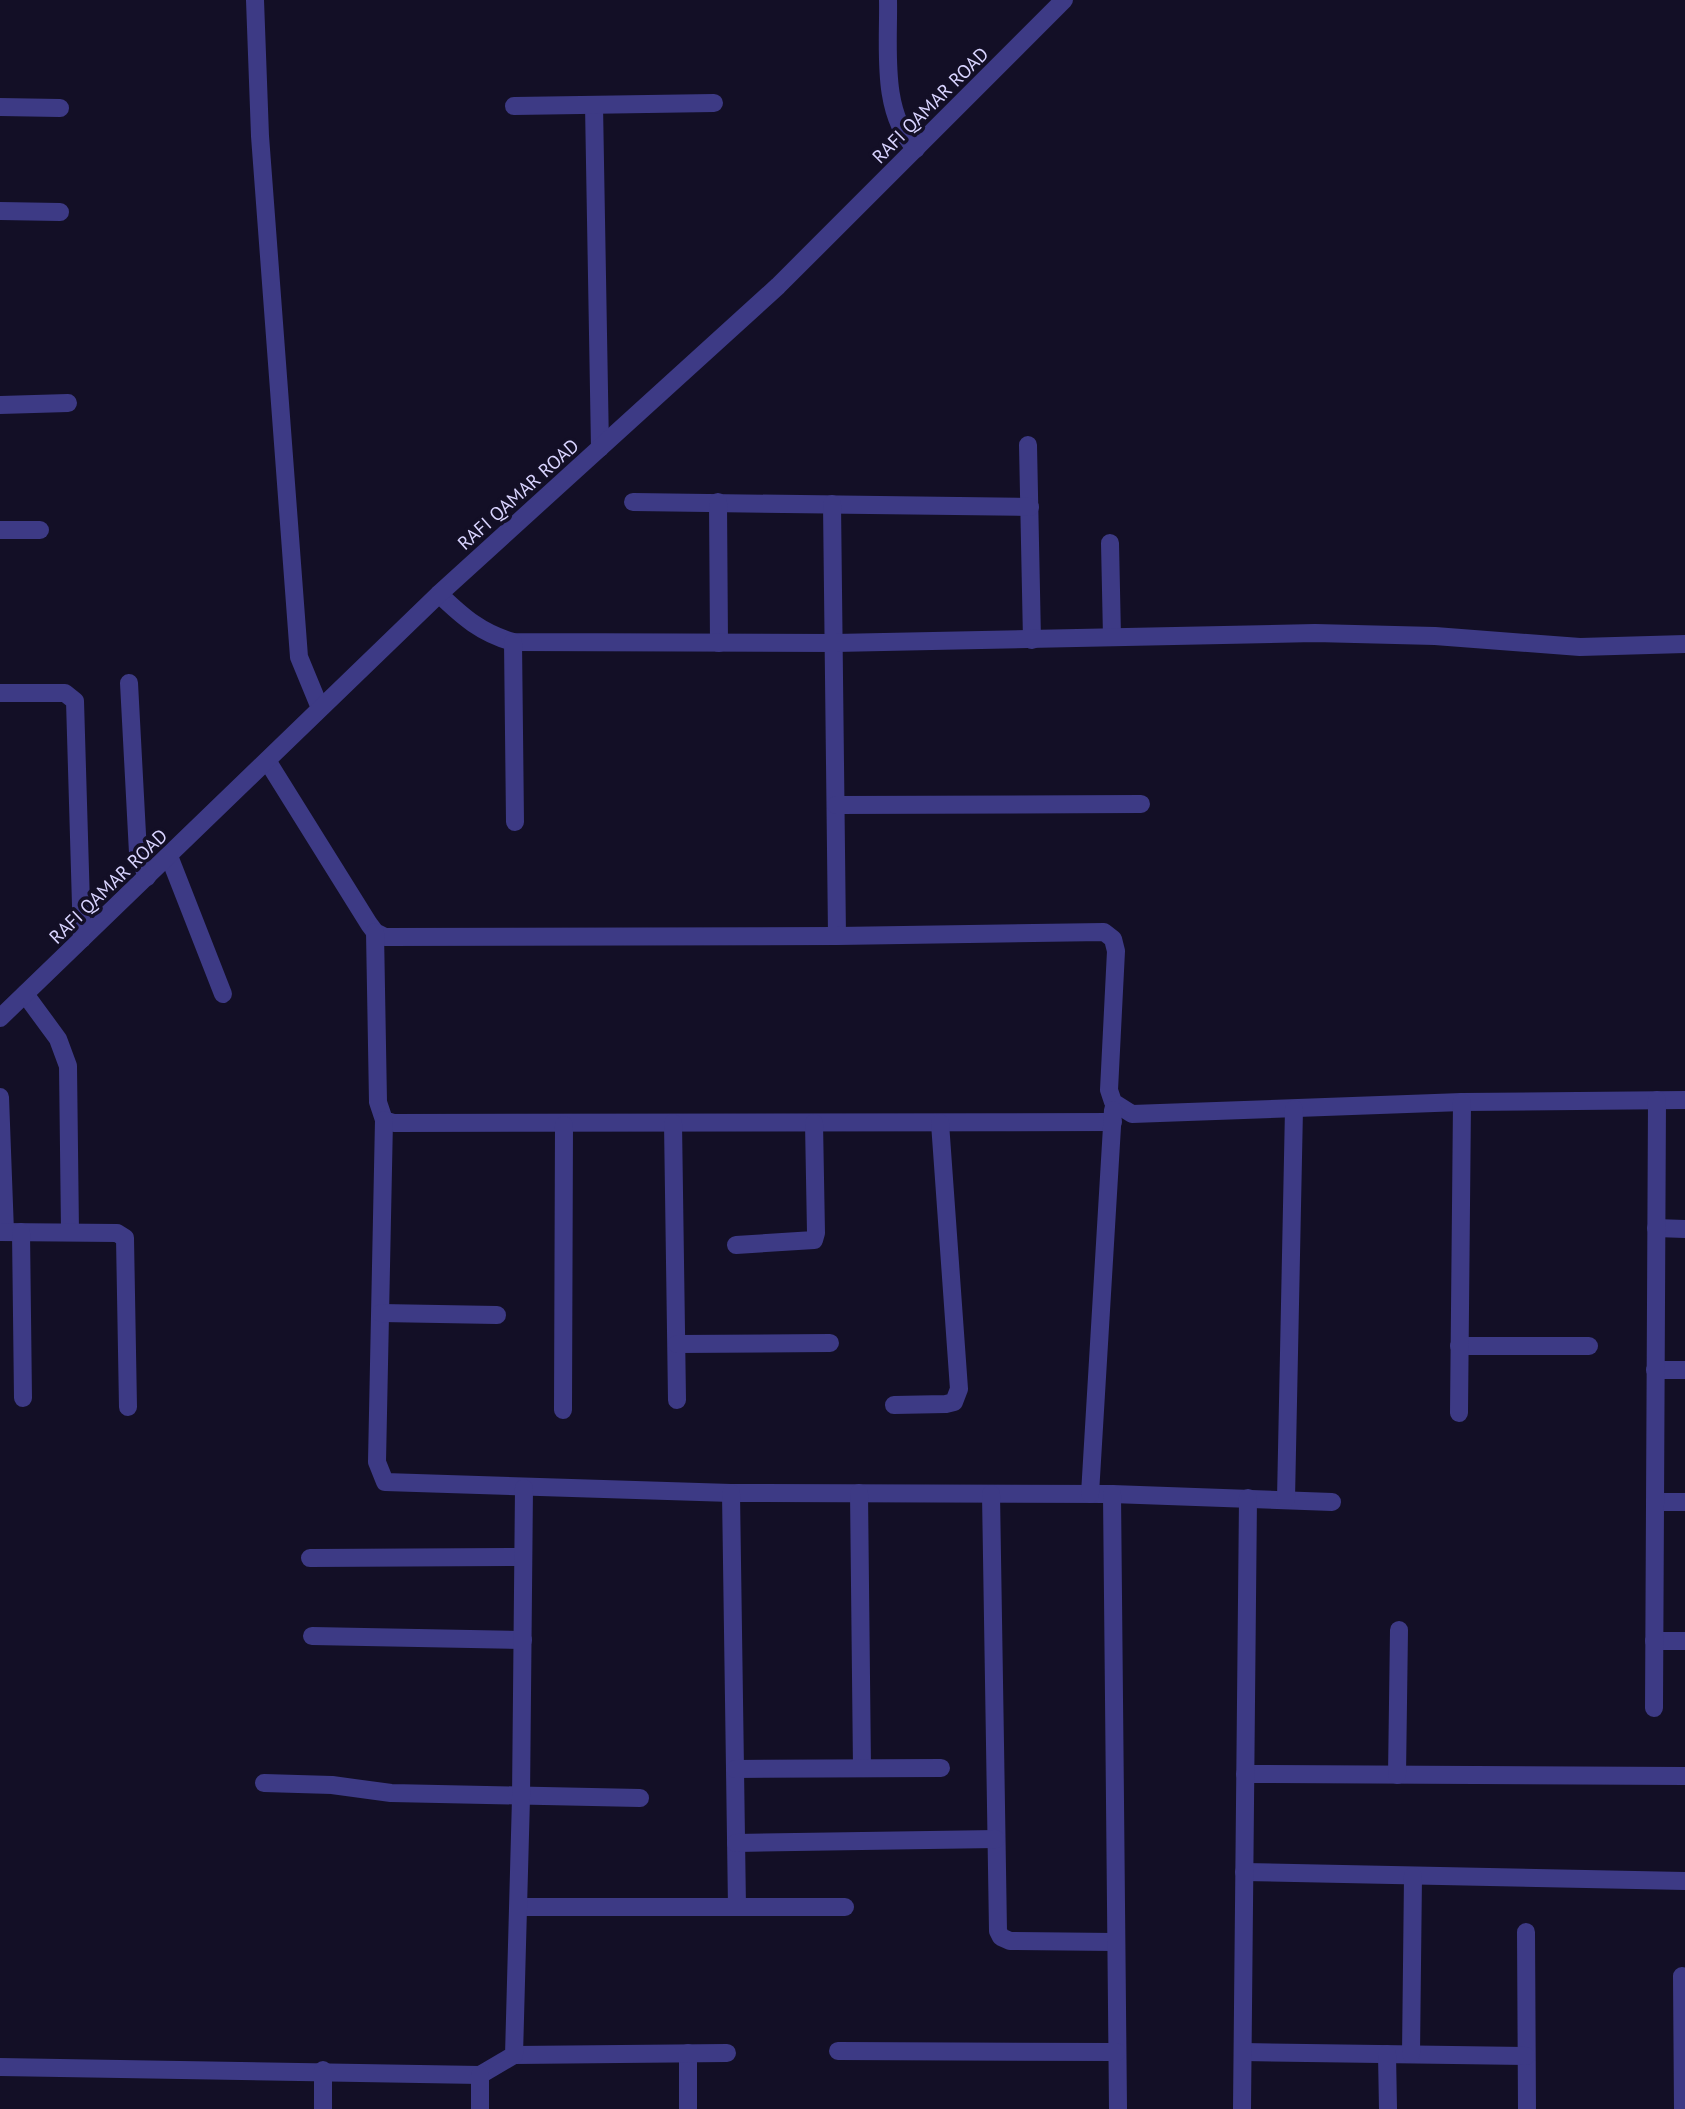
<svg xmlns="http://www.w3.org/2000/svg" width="1685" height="2109" font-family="'PT Sans',sans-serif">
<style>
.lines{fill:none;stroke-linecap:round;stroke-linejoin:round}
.minor{stroke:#3d3a85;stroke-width:18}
.labels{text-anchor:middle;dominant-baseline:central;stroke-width:7;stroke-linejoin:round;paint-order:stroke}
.street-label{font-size:19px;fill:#d9d4ff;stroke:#130f26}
</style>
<rect width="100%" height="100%" fill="#130f26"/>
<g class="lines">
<g class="minor">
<path d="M 255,0 L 260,136 L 299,657 L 320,708"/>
<path d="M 888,0 C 889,47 880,113 916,149"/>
<path d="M 594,105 L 600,448"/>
<path d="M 514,106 L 714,103"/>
<path d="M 0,107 L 60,108"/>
<path d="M 0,211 L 60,212"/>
<path d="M 0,405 L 68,403"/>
<path d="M 1028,445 L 1032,640"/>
<path d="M 633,502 L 1030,507"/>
<path d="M 718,502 L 719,643"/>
<path d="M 832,504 L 837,936"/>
<path d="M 0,530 L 40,530"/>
<path d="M 1110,543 L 1112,637"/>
<path d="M 439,594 C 463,617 481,633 513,642 L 835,643 L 1315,633 L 1435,636 L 1580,647 L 1685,644"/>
<path d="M 513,642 L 515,822"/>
<path d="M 129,683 L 138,853 L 147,877"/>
<path d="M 0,693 L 65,693 L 75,701 L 82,939"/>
<path d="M 268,762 L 369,924 L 375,932 L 385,937 L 837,936 L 1104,932 L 1113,939 L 1116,951 L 1109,1090 L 1113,1102 L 1132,1114 L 1462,1102 L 1685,1100"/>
<path d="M 836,805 L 1141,804"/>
<path d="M 169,856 L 223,994"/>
<path d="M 375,932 L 378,1102 L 384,1120 L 394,1123 L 1113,1122"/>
<path d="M 25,994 L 58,1039 L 68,1066 L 70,1232"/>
<path d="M 0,1018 L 439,594 L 778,286 L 1064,0"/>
<path d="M 0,1097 L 5,1232"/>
<path d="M 384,1120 L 377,1462 L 385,1482 L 731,1493 L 1112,1494 L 1332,1502"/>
<path d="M 673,1123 L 677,1400"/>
<path d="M 1656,1228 L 1685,1229"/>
<path d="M 0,1232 L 117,1233 L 125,1238 L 128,1407"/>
<path d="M 21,1232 L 23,1398"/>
<path d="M 736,1245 L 814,1240 L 816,1233 L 814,1123"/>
<path d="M 381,1313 L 497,1315"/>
<path d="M 677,1344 L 830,1343"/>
<path d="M 1459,1346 L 1589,1346"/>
<path d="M 1655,1370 L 1685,1370"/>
<path d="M 894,1405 L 946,1404 L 954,1402 L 959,1389 L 940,1123"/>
<path d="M 563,1410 L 564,1125"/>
<path d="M 1459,1413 L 1462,1102"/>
<path d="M 731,1493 L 737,1907"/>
<path d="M 859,1493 L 862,1768"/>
<path d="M 991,1494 L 998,1931 L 1001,1937 L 1010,1941 L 1115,1942"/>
<path d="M 1090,1494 L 1113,1110"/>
<path d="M 1112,1494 L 1118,2109"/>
<path d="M 1286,1499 L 1294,1109"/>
<path d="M 1655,1502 L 1685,1502"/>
<path d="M 310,1558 L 523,1557"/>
<path d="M 312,1636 L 523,1640"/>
<path d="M 1654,1641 L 1685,1641"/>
<path d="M 1654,1708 L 1657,1100"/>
<path d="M 735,1769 L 941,1768"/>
<path d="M 1245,1774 L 1685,1776"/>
<path d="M 1397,1775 L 1399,1630"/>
<path d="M 264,1783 L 332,1785 L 391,1793 L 640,1798"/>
<path d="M 736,1843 L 996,1839"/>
<path d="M 1244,1872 L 1685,1881"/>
<path d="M 519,1907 L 845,1907"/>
<path d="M 1526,1932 L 1527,2109"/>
<path d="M 1682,1976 L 1683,2109"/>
<path d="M 838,2051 L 1117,2052"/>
<path d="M 1243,2052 L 1526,2056"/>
<path d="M 688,2053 L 688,2109"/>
<path d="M 1387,2054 L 1388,2109"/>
<path d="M 1411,2054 L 1413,1876"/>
<path d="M 514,2055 L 727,2053"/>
<path d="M 0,2067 L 480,2075 L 514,2055 L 521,1798 L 524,1488"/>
<path d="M 323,2070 L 323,2109"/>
<path d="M 480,2109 L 480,2075"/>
<path d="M 1242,2109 L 1248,1498"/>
</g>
</g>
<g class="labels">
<g class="street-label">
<text transform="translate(930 105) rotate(-45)">RAFI QAMAR ROAD</text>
<text transform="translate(518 494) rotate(-42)">RAFI QAMAR ROAD</text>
<text transform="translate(108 886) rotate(-44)">RAFI QAMAR ROAD</text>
</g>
</g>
</svg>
